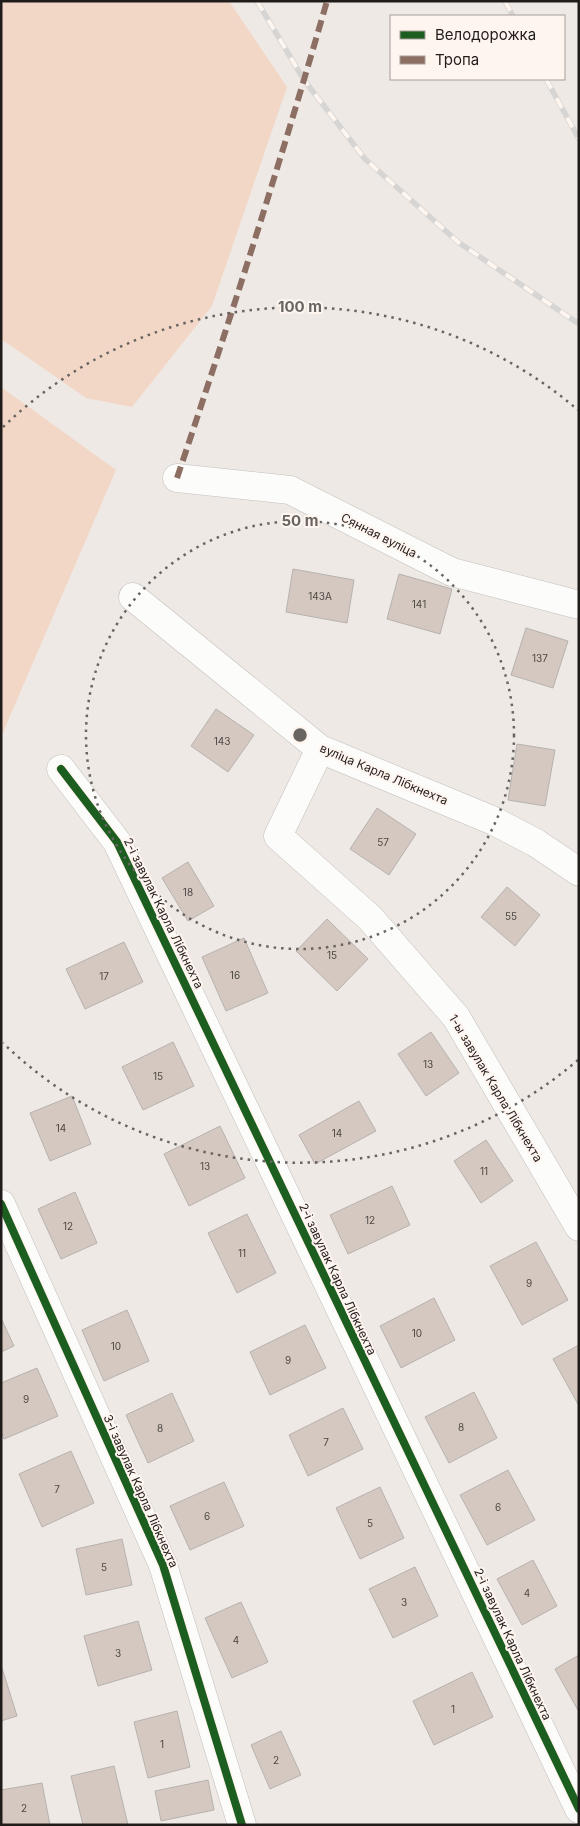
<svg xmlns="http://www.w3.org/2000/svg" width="580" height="1826" font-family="Inter,sans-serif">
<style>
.green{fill:#f3d7c6}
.building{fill:#d5c8c0;stroke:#b6b2af}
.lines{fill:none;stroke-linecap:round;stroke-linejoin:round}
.street-casing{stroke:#c3bfbc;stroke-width:29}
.street{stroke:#fcfcfb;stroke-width:28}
.rail-casing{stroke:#d6d5d4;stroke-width:5.5}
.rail{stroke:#fff5ef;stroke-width:4;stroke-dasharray:11;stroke-linecap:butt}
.quiet{stroke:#8d6e63;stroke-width:6;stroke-dasharray:12 6;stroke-linecap:butt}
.cycleway-casing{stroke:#fff5ef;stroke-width:11}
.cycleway{stroke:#1b5e20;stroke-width:8}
.ring{fill:none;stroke:#686461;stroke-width:2.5;stroke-dasharray:2.5 5}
.labels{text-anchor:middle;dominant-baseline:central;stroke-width:4;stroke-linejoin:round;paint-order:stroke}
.number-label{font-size:10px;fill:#4d4744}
.street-label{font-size:12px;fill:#201c1a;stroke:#fff5ef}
.centre{fill:#686461;stroke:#fff5ef;stroke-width:2.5}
.ring-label{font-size:15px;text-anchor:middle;font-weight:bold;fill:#686461;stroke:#fff5ef;stroke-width:4;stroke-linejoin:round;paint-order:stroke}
</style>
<rect width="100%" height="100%" fill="#eee9e5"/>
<g class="green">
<path d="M 1,1 L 229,1 L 287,87 L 212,306 L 132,407 L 86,398 L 1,339 Z"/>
<path d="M 1,387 L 116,470 L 1,737 Z"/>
</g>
<g class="building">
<path d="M 293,569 L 354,580 L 347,623 L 286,612 Z"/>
<path d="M 399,574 L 452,589 L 440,634 L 387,619 Z"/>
<path d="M 526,628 L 568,641 L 553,688 L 511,675 Z"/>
<path d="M 216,709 L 254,735 L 228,772 L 191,746 Z"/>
<path d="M 517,744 L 555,750 L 545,806 L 508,800 Z"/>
<path d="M 377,808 L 416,834 L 389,875 L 350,849 Z"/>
<path d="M 188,862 L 214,906 L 188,921 L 162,878 Z"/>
<path d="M 507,887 L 540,915 L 515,946 L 481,917 Z"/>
<path d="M 327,919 L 368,959 L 337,991 L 296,951 Z"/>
<path d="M 244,938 L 268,993 L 226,1011 L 202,957 Z"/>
<path d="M 124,942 L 143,982 L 85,1009 L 66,969 Z"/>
<path d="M 431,1032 L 459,1073 L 426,1096 L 398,1054 Z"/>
<path d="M 173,1042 L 194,1086 L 143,1110 L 122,1067 Z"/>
<path d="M 72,1096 L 91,1144 L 50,1161 L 30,1113 Z"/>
<path d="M 359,1101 L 376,1131 L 315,1164 L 299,1135 Z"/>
<path d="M 220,1126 L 245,1178 L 189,1206 L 164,1154 Z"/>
<path d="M 486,1140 L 513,1181 L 481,1203 L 454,1161 Z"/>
<path d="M 392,1186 L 410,1225 L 348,1254 L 330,1215 Z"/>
<path d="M 75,1192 L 97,1243 L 61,1259 L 38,1209 Z"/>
<path d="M 247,1214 L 276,1273 L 237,1293 L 208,1233 Z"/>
<path d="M 536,1242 L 568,1300 L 522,1325 L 490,1266 Z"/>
<path d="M 434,1298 L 455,1340 L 401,1368 L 380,1326 Z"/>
<path d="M 127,1310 L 149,1361 L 104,1381 L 82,1330 Z"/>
<path d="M 1,1318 L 14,1346 L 1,1352 Z"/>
<path d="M 305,1325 L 326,1368 L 270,1395 L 250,1352 Z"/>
<path d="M 579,1345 L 579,1406 L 553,1359 Z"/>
<path d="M 37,1368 L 58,1416 L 4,1439 L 1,1432 L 1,1383 Z"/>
<path d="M 474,1392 L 497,1438 L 449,1463 L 425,1417 Z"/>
<path d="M 172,1393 L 194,1441 L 148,1463 L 126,1415 Z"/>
<path d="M 343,1408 L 363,1449 L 308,1476 L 289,1435 Z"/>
<path d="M 71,1451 L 94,1503 L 42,1527 L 19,1474 Z"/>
<path d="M 508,1470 L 535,1520 L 487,1545 L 460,1495 Z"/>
<path d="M 224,1482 L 244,1526 L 190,1550 L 170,1506 Z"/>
<path d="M 380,1487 L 404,1538 L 360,1559 L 336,1508 Z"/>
<path d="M 122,1539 L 132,1585 L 86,1595 L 76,1549 Z"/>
<path d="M 533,1560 L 557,1606 L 522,1625 L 497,1579 Z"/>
<path d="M 415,1567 L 438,1616 L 393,1638 L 369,1589 Z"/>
<path d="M 241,1602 L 268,1662 L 232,1678 L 205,1618 Z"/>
<path d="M 138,1621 L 152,1670 L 98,1686 L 84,1636 Z"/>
<path d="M 579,1655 L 579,1712 L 555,1669 Z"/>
<path d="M 2,1668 L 17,1716 L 1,1721 L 1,1669 Z"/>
<path d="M 472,1672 L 493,1717 L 434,1745 L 413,1701 Z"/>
<path d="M 177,1711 L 190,1767 L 148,1778 L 134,1722 Z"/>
<path d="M 281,1731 L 301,1775 L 270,1789 L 251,1745 Z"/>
<path d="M 114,1766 L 128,1825 L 83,1825 L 71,1776 Z"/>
<path d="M 208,1780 L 214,1810 L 161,1821 L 155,1791 Z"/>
<path d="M 42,1783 L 50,1825 L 1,1825 L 1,1790 Z"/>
</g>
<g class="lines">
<defs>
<g id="street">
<path d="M 177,478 L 290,490 L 452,572 L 579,605"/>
<path d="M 133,597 L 320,749 L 494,821 L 536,843 L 579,872"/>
<path d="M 320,749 L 278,836 L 370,918 L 456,1017 L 579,1227"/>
<path d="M 61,769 L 117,842 L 579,1809"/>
<path d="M 1,1204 L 163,1565 L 242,1825"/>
</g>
</defs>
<use href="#street" class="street-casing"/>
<use href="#street" class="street"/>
<defs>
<g id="rail">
<path d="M 257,1 L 304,80 L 365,159 L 458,242 L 579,324"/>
<path d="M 505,1 L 513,16"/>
<path d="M 546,79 L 579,139"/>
</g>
</defs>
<use href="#rail" class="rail-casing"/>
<use href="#rail" class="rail"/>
<path class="quiet" d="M 177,478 C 230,320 281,161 327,1"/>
<defs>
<g id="cycleway">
<path d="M 61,769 L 117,842 L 579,1809"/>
<path d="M 1,1204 L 163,1565 L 242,1825"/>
</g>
</defs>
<use href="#cycleway" class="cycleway-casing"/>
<use href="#cycleway" class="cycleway"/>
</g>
<g class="ring">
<circle cx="300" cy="735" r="214"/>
<path d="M578 1060A428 428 0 0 1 3 1043M3 427A428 428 0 0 1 578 410"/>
</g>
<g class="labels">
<g class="number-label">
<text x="320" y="596">143А</text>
<text x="419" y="604">141</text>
<text x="540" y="658">137</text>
<text x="222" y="741">143</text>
<text x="383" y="842">57</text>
<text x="188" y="892">18</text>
<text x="511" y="916">55</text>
<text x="332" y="955">15</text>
<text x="235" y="975">16</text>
<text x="104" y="976">17</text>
<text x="428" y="1064">13</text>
<text x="158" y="1076">15</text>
<text x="61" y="1128">14</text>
<text x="337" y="1133">14</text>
<text x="205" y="1166">13</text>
<text x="484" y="1171">11</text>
<text x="370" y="1220">12</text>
<text x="68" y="1226">12</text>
<text x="242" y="1253">11</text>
<text x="529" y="1283">9</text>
<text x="417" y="1333">10</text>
<text x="116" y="1346">10</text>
<text x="288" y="1360">9</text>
<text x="26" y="1399">9</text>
<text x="461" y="1427">8</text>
<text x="160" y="1428">8</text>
<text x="326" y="1442">7</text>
<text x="57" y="1489">7</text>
<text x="498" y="1507">6</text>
<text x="207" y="1516">6</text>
<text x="370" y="1523">5</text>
<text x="104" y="1567">5</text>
<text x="527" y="1593">4</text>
<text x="404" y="1602">3</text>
<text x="236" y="1640">4</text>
<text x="118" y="1653">3</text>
<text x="453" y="1709">1</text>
<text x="162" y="1744">1</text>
<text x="276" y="1760">2</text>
<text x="24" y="1808">2</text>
</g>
<g class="street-label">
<text transform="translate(379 535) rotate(27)">Сянная вуліца</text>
<text transform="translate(384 774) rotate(23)">вуліца Карла Лібкнехта</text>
<text transform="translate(164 913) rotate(64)">2-і завулак Карла Лібкнехта</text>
<text transform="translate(496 1088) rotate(59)">1-ы завулак Карла Лібкнехта</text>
<text transform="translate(338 1279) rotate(65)">2-і завулак Карла Лібкнехта</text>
<text transform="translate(141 1491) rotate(66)">3-і завулак Карла Лібкнехта</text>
<text transform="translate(513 1644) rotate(65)">2-і завулак Карла Лібкнехта</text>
</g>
</g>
<circle cx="300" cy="735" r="8" class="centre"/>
<g class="ring-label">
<text x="300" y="312">100 m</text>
<text x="300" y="526">50 m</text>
</g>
<rect width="580" height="1826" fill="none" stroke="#201c1a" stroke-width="5"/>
<rect x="390" y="15" width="175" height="65" fill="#fff5ef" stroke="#a69e9a"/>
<rect x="400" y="31" width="25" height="8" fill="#1b5e20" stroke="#a69e9a"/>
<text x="435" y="40" font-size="15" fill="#201c1a">Велодорожка</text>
<rect x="400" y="56" width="25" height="8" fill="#8d6e63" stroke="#a69e9a"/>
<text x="435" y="65" font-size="15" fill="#201c1a">Тропа</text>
</svg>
